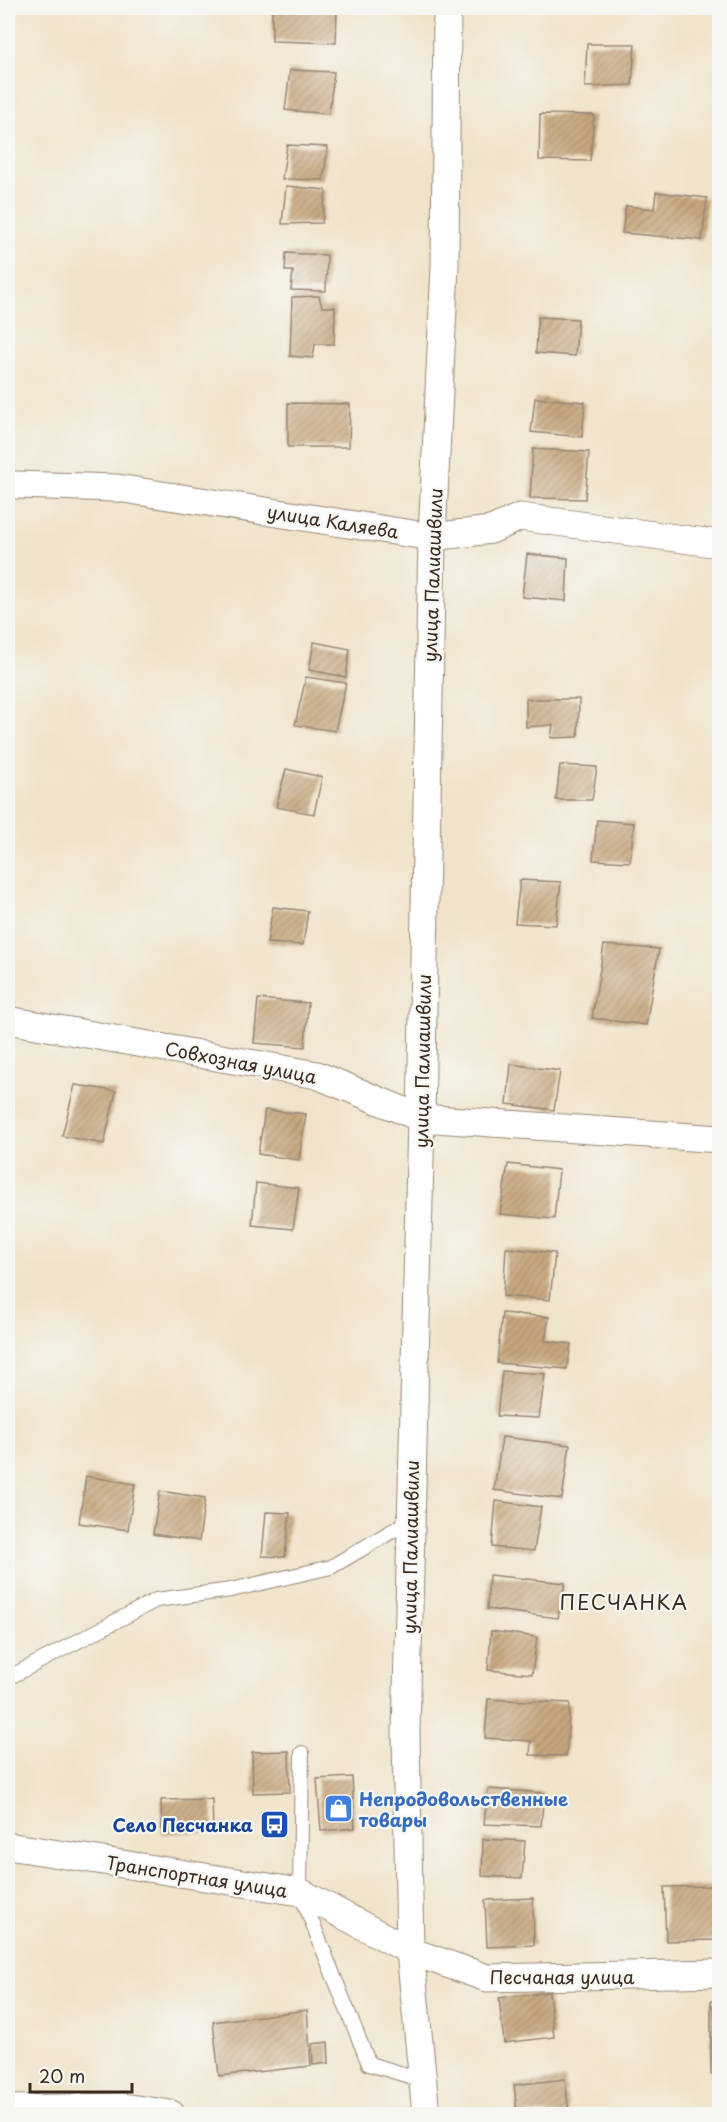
<svg xmlns="http://www.w3.org/2000/svg" width="727" height="2122" font-family="'Playpen Sans',sans-serif">
<style>
.building{fill:url(#building-hatch)}
.lines{fill:none;stroke-linecap:round;stroke-linejoin:round}
.service-casing{stroke:#968674;stroke-width:16}
.minor-casing{stroke:#968674;stroke-width:29}
.service{stroke:#fff;stroke-width:14}
.minor{stroke:#fff;stroke-width:27}
.labels{text-anchor:middle;dominant-baseline:central;stroke-width:4.5;stroke-linejoin:round;paint-order:stroke}
.street-label{font-size:18px;fill:#3b2a1e;stroke:#f6f6f2}
.shop-label{font-size:18px;font-weight:bold;fill:#366cbe;stroke:#f6f6f2;text-anchor:start}
.transit-label{font-size:18px;font-weight:bold;fill:#164399;stroke:#f6f6f2;text-anchor:end}
.neighbourhood-label{font-size:20px;letter-spacing:1.5px;fill:#3b2a1e;stroke:#f6f6f2}
</style>
<defs>
<pattern id="building-hatch" width="6" height="6" patternUnits="userSpaceOnUse" patternTransform="scale(1.5)"><rect width="6" height="6" fill="#c8a87f"/><path d="M-1 1l2-2M0 6l6-6M5 7l2-2" fill="none" stroke="#a48967"/></pattern>
</defs>
<rect width="100%" height="100%" fill="#f6f6f2"/>
<filter id="ink" filterUnits="userSpaceOnUse"><feTurbulence type="fractalNoise" baseFrequency=".0167" numOctaves="2"/><feDisplacementMap in="SourceGraphic" scale="12" xChannelSelector="R" yChannelSelector="G"/><feConvolveMatrix kernelMatrix="1 2 1 2 8 2 1 2 1" color-interpolation-filters="sRGB"/></filter>
<filter id="wash" filterUnits="userSpaceOnUse"><feTurbulence type="fractalNoise" baseFrequency=".008" numOctaves="4" result="noise"/><feDisplacementMap in="SourceGraphic" scale="24" xChannelSelector="R" yChannelSelector="G"/><feGaussianBlur stdDeviation="1.35" result="paint"/><feColorMatrix in="noise" values="0 0 0 0 0 0 0 0 0 0 0 0 0 0 0 0 0 1.4 0 .05"/><feComposite in="paint" operator="in"/></filter>
<g filter="url(#wash)">
<rect width="100%" height="100%" fill="#f0e3c9"/>
<g id="blocks">
<g class="building">
<path d="M 272,8 L 337,8 L 336,43 L 272,41 Z"/>
<path d="M 587,44 L 635,44 L 632,85 L 585,87 Z"/>
<path d="M 290,70 L 334,72 L 329,114 L 285,110 Z"/>
<path d="M 540,114 L 594,115 L 590,161 L 539,160 Z"/>
<path d="M 287,145 L 328,147 L 323,180 L 282,179 Z"/>
<path d="M 286,186 L 326,190 L 322,223 L 282,224 Z"/>
<path d="M 656,192 L 707,198 L 702,240 L 622,233 L 626,206 L 654,209 Z"/>
<path d="M 286,253 L 327,255 L 326,291 L 291,290 L 293,271 L 285,271 Z"/>
<path d="M 319,296 L 322,307 L 335,307 L 334,344 L 315,344 L 313,358 L 290,356 L 292,297 Z"/>
<path d="M 538,317 L 578,319 L 575,356 L 536,353 Z"/>
<path d="M 535,398 L 585,402 L 582,437 L 531,432 Z"/>
<path d="M 288,403 L 350,404 L 349,447 L 288,447 Z"/>
<path d="M 533,449 L 589,452 L 585,499 L 530,498 Z"/>
<path d="M 527,554 L 568,558 L 566,601 L 522,597 Z"/>
<path d="M 314,642 L 350,649 L 346,677 L 309,670 Z"/>
<path d="M 306,677 L 346,683 L 335,731 L 295,725 Z"/>
<path d="M 526,699 L 579,699 L 578,737 L 551,738 L 553,725 L 526,727 Z"/>
<path d="M 560,765 L 597,767 L 592,800 L 556,800 Z"/>
<path d="M 286,769 L 322,777 L 314,814 L 276,807 Z"/>
<path d="M 597,820 L 634,823 L 630,862 L 593,860 Z"/>
<path d="M 520,880 L 561,882 L 556,925 L 515,923 Z"/>
<path d="M 273,907 L 308,911 L 303,945 L 267,943 Z"/>
<path d="M 604,945 L 659,949 L 646,1025 L 592,1018 Z"/>
<path d="M 258,999 L 308,1003 L 305,1047 L 254,1043 Z"/>
<path d="M 511,1064 L 560,1071 L 554,1110 L 507,1104 Z"/>
<path d="M 75,1085 L 116,1091 L 104,1144 L 62,1136 Z"/>
<path d="M 265,1110 L 306,1114 L 299,1160 L 258,1154 Z"/>
<path d="M 508,1164 L 559,1170 L 554,1219 L 500,1214 Z"/>
<path d="M 256,1183 L 299,1188 L 293,1229 L 252,1225 Z"/>
<path d="M 506,1248 L 555,1253 L 550,1300 L 503,1296 Z"/>
<path d="M 502,1313 L 549,1317 L 545,1341 L 571,1344 L 567,1369 L 497,1363 Z"/>
<path d="M 502,1371 L 545,1374 L 539,1418 L 497,1416 Z"/>
<path d="M 502,1437 L 570,1445 L 562,1499 L 494,1490 Z"/>
<path d="M 86,1476 L 135,1484 L 128,1530 L 79,1523 Z"/>
<path d="M 160,1491 L 205,1498 L 199,1541 L 153,1534 Z"/>
<path d="M 496,1501 L 541,1507 L 534,1551 L 492,1547 Z"/>
<path d="M 266,1512 L 290,1513 L 285,1557 L 262,1556 Z"/>
<path d="M 489,1575 L 565,1583 L 558,1618 L 487,1609 Z"/>
<path d="M 491,1631 L 537,1637 L 532,1674 L 488,1670 Z"/>
<path d="M 488,1699 L 570,1703 L 566,1756 L 530,1755 L 531,1741 L 485,1738 Z"/>
<path d="M 289,1751 L 290,1792 L 253,1793 L 252,1752 Z"/>
<path d="M 352,1777 L 355,1828 L 321,1831 L 317,1779 Z"/>
<path d="M 488,1789 L 544,1793 L 541,1826 L 484,1824 Z"/>
<path d="M 212,1799 L 213,1832 L 162,1834 L 161,1800 Z"/>
<path d="M 483,1839 L 525,1841 L 522,1878 L 482,1876 Z"/>
<path d="M 714,1886 L 714,1898 L 720,1897 L 720,1940 L 666,1941 L 664,1887 Z"/>
<path d="M 533,1898 L 534,1945 L 487,1947 L 485,1900 Z"/>
<path d="M 549,1992 L 554,2037 L 504,2043 L 499,1998 Z"/>
<rect x="711" y="2001" width="9" height="73"/>
<path d="M 307,2010 L 311,2066 L 219,2076 L 213,2022 Z"/>
<path d="M 328,2042 L 329,2063 L 313,2065 L 312,2044 Z"/>
<path d="M 565,2079 L 569,2114 L 517,2114 L 514,2085 Z"/>
</g>
</g>
</g>
<g filter="url(#ink)">
<use href="#blocks" fill-opacity="0" stroke="#968674" stroke-width="1.5"/>
<g class="lines">
<defs>
<g id="service">
<path d="M 8,1678 L 156,1600 L 231,1590 L 331,1567 L 411,1520"/>
<path d="M 302,1753 L 300,1892 L 369,2064 L 423,2080"/>
</g>
<g id="minor">
<path d="M 16,485 L 117,488 L 432,537 L 491,530 L 520,517 L 720,544"/>
<path d="M 8,1020 L 317,1075 L 421,1118 L 720,1139"/>
<path d="M 8,1846 L 300,1892 L 410,1951 L 487,1978 L 720,1973"/>
<path d="M 8,2109 L 123,2107 L 171,2114"/>
<path d="M 426,2114 L 410,1951 L 406,1733 L 421,1118 L 432,537 L 445,266 L 447,8"/>
</g>
</defs>
<use href="#service" class="service-casing"/>
<use href="#minor" class="minor-casing"/>
<use href="#service" class="service"/>
<use href="#minor" class="minor"/>
</g>
</g>
<defs>
<symbol id="shop-square" viewBox="-11 -11 22 22"><rect x="-9" y="-9" width="18" height="18" rx="4" fill="#3f7fe0" stroke="#f6f6f2"/><path d="M-5-2.5h2.3a2.7 3.5 0 0 1 5.4 0H5L5.5 6h-11ZM-1.5-2.5h3a1.5 2.3 0 0 0-3 0Z" fill="#fff"/></symbol>
<symbol id="bus-square" viewBox="-11 -11 22 22"><rect x="-9" y="-9" width="18" height="18" rx="4" fill="#1a4fb4" stroke="#f6f6f2"/><path d="M-5-6H5V4H4V6H2V4H-2V6H-4V4H-5ZM-3.5-4V0h7V-4ZM-3.5 1.2v1.5H-2V1.2ZM2 1.2v1.5H3.5V1.2Z" fill="#fff"/></symbol>
</defs>
<g fill-rule="evenodd">
<use href="#shop-square" x="322" y="1792" width="33" height="33"/>
<use href="#bus-square" x="258" y="1808" width="33" height="33"/>
</g>
<g class="labels">
<g class="street-label">
<text transform="translate(333 521) rotate(9)">улица Каляева</text>
<text transform="translate(432 575) rotate(-88)">улица Палиашвили</text>
<text transform="translate(422 1061) rotate(-89)">улица Палиашвили</text>
<text transform="translate(241 1062) rotate(11)">Совхозная улица</text>
<text transform="translate(410 1547) rotate(-89)">улица Палиашвили</text>
<text transform="translate(197 1876) rotate(9)">Транспортная улица</text>
<text x="562" y="1976">Песчаная улица</text>
</g>
<g class="shop-label">
<text x="359" y="1798">Непродовольственные<tspan x="359" dy="21">товары</tspan></text>
</g>
<g class="transit-label">
<text x="253" y="1824">Село Песчанка</text>
</g>
<g class="neighbourhood-label">
<text x="624" y="1602">ПЕСЧАНКА</text>
</g>
</g>
<rect width="727" height="2122" fill="none" stroke="#f6f6f2" stroke-width="30"/>
<path d="M30 2083v9h102v-9" fill="none" stroke="#3b2a1e" stroke-width="3"/>
<text x="39" y="2083" font-size="18" fill="#3b2a1e" stroke="#f6f6f2" stroke-width="4.5" paint-order="stroke">20 m</text>
</svg>
